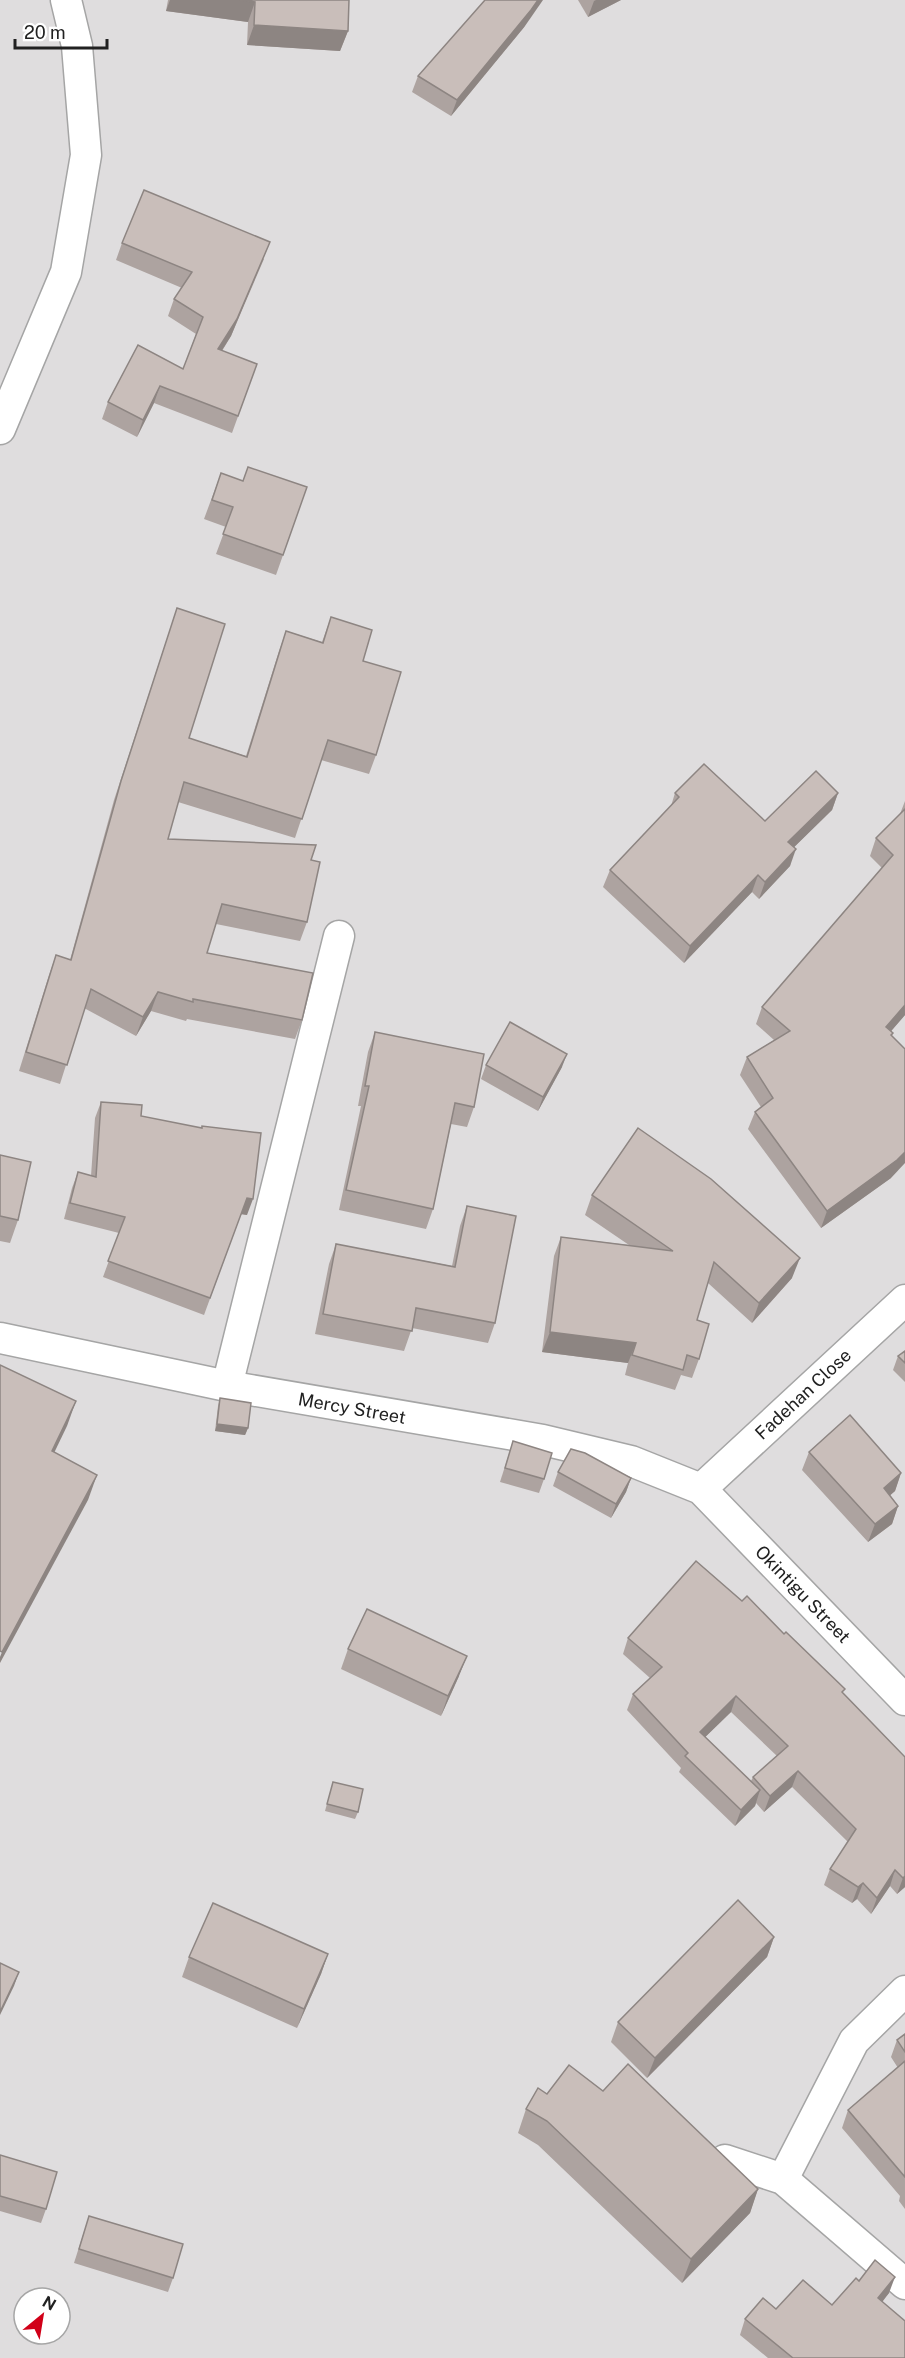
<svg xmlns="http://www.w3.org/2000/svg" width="905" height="2358" font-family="'Public Sans',sans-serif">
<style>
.residential{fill:#dfddde;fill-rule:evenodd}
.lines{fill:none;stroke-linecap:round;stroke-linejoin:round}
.minor-casing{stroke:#a5a5a5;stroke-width:33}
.minor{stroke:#fff;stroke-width:30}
.wall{fill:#ada3a0;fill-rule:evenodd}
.shaded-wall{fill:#8d8582}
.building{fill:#c9beba;stroke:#8d8582;stroke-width:1.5}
.labels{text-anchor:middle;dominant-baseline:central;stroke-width:5;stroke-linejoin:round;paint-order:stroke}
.street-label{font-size:18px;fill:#212121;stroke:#fff}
</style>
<rect width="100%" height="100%" fill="#f1ede7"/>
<path class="residential" d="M 0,0 L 905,0 L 905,2358 L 0,2358 ZM 24,2298 L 60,2298 L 60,2334 L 24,2334 Z"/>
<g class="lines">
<defs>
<g id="minor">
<path d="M 0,429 L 66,272 L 86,155 L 77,46 L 66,0"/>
<path d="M 0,1338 L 227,1386 L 543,1440 L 631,1461 L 701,1489 L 905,1700"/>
<path d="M 227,1386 L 339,936"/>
<path d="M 701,1489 L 905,1300"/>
<path d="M 725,2160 L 783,2179 L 905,2284"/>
<path d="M 783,2179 L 854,2041 L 905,1991"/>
</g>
</defs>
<use href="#minor" class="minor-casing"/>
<use href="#minor" class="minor"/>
</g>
<g class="wall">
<path d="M 168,0 L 349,0 L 348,31 L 340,51 L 247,45 L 248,22 L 166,11 Z"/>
<path d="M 578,0 L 621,0 L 588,17 Z"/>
<path d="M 525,26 L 451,116 L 412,92 L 418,76 Z"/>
<path d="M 122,243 L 264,259 L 231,336 L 222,351 L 257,364 L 232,433 L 154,403 L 137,437 L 102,419 L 108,402 L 183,369 L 196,334 L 168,316 L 174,299 L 182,288 L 116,260 Z"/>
<path d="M 221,473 L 243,481 L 307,487 L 276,575 L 216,554 L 226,527 L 204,519 Z"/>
<path d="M 177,608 L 189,738 L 246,756 L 279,651 L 286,631 L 322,642 L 331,617 L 363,661 L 376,755 L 369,774 L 321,760 L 295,838 L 178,802 L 168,839 L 311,860 L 307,922 L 300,941 L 216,924 L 207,953 L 302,1020 L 295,1039 L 187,1019 L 186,1021 L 151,1011 L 136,1036 L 84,1008 L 60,1084 L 19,1071 L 49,975 L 56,955 L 70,960 L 114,800 Z"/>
<path d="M 675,793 L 765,821 L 838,793 L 832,810 L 794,847 L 790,866 L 759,899 L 752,892 L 684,963 L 603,887 L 610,870 L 671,806 Z"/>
<path d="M 905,801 L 905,1015 L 891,1031 L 893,1033 L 892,1036 L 891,1178 L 821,1228 L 748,1129 L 755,1112 L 761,1107 L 740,1075 L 747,1057 L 774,1040 L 756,1024 L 762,1007 L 882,868 L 870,856 L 876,838 L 900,814 Z"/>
<path d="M 375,1032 L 474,1107 L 467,1127 L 451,1124 L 433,1209 L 426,1229 L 339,1210 L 361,1106 L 358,1106 L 368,1052 Z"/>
<path d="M 486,1065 L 562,1067 L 538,1111 L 481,1079 Z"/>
<path d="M 101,1102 L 141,1116 L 201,1128 L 202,1126 L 247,1215 L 241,1214 L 204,1315 L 103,1277 L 119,1233 L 64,1219 L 72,1188 L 78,1172 L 91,1176 L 95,1118 Z"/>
<path d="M 0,1155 L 18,1220 L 10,1243 L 0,1241 Z"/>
<path d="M 592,1195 L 792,1278 L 752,1323 L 708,1283 L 697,1320 L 699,1359 L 692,1378 L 681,1375 L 675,1390 L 625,1375 L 628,1363 L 542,1352 L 554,1256 L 561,1237 L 629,1245 L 585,1215 Z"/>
<path d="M 467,1206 L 495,1323 L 488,1343 L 412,1328 L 404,1351 L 315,1334 L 329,1264 L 336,1244 L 452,1266 L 460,1226 Z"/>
<path d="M 905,1351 L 905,1382 L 893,1370 L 898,1356 Z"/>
<path d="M 220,1398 L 248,1428 L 245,1435 L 215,1431 L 218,1406 Z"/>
<path d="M 513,1441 L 544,1479 L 539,1493 L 500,1482 Z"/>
<path d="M 809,1452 L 901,1473 L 895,1491 L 890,1495 L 898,1506 L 892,1524 L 868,1542 L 802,1470 Z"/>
<path d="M 558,1472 L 631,1478 L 626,1492 L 611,1518 L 553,1486 Z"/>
<path d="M 628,1638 L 843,1693 L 905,1757 L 905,1887 L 897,1894 L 890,1886 L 871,1914 L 857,1899 L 852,1903 L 824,1885 L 830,1869 L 848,1842 L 792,1787 L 764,1812 L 756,1803 L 755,1806 L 735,1826 L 679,1772 L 681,1768 L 627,1710 L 633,1694 L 650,1678 L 623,1654 ZM 731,1712 L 777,1756 L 753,1777 L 751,1781 L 705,1737 Z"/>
<path d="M 348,1649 L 459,1676 L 441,1716 L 341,1669 Z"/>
<path d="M 333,1782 L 358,1812 L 355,1819 L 325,1811 Z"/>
<path d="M 774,1937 L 767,1957 L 647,2078 L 611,2042 L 618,2022 Z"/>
<path d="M 328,1954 L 321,1974 L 297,2028 L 182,1977 L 189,1957 Z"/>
<path d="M 905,2034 L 905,2209 L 899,2201 L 900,2196 L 842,2128 L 848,2110 L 898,2068 L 891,2057 L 897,2040 Z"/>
<path d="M 547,2094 L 758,2189 L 750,2213 L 682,2283 L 538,2145 L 518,2133 L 526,2109 Z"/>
<path d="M 0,2155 L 46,2209 L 41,2223 L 0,2211 Z"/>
<path d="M 89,2216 L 173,2278 L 168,2292 L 74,2263 Z"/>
<path d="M 859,2281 L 889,2293 L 882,2301 L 905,2358 L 768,2358 L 740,2335 L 745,2319 L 776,2309 L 832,2305 Z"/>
</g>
<g class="shaded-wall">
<path d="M 170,0 L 240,0 L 255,2 L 248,22 L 166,11 Z"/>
<path d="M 538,0 L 543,0 L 525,26 L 451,116 L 457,100 Z"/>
<path d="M 596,0 L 621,0 L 588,17 L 594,1 Z"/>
<path d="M 254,25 L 348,31 L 340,51 L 247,45 Z"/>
<path d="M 270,242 L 231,336 L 212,366 L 218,349 Z"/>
<path d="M 160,386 L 154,403 L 137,437 L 143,420 Z"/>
<path d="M 838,793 L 832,810 L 782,859 L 788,842 Z"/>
<path d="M 796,849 L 790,866 L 759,899 L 765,882 Z"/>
<path d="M 758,875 L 752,892 L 684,963 L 690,946 Z"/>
<path d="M 158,992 L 151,1011 L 136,1036 L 143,1017 Z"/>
<path d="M 905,1005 L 905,1015 L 880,1044 L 886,1027 Z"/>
<path d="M 567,1054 L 562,1067 L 538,1111 L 543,1097 Z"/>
<path d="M 905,1152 L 905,1163 L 891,1178 L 821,1228 L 827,1211 Z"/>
<path d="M 247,1198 L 253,1199 L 247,1215 L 241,1214 L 204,1315 Z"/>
<path d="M 800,1258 L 792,1278 L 752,1323 L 759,1303 Z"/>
<path d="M 550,1332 L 636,1343 L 628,1363 L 542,1352 Z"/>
<path d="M 76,1401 L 67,1426 L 43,1476 L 52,1451 Z"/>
<path d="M 217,1424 L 248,1428 L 245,1435 L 215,1431 Z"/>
<path d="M 901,1473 L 895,1491 L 878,1506 L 884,1488 Z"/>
<path d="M 97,1475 L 88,1500 L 0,1663 L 0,1657 L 2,1652 Z"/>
<path d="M 631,1478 L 626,1492 L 611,1518 L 616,1504 Z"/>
<path d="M 898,1506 L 892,1524 L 868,1542 L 875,1524 Z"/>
<path d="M 467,1656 L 459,1676 L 441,1716 L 448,1696 Z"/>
<path d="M 736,1696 L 731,1712 L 694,1748 L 700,1732 Z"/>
<path d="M 798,1771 L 792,1787 L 764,1812 L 770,1796 Z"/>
<path d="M 760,1790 L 755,1806 L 735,1826 L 741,1810 Z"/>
<path d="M 895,1870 L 890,1886 L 871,1914 L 877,1898 Z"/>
<path d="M 905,1876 L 905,1887 L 897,1894 L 903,1878 Z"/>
<path d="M 863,1883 L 857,1899 L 852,1903 L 858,1887 Z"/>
<path d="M 774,1937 L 767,1957 L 647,2078 L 655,2058 Z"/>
<path d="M 328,1954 L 321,1974 L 297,2028 L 304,2009 Z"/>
<path d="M 19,1972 L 14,1986 L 0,2015 L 0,2012 Z"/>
<path d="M 758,2189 L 750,2213 L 682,2283 L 691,2259 Z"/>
<path d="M 895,2277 L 889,2293 L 873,2314 L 878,2298 Z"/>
</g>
<g class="building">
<path d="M 240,0 L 349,0 L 348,31 L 254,25 L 255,2 Z"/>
<path d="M 485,0 L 538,0 L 531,10 L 457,100 L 418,76 Z"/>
<path d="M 144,190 L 270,242 L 237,319 L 218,349 L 257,364 L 238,416 L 160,386 L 143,420 L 108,402 L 138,345 L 183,369 L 203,317 L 174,299 L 192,272 L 122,243 Z"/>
<path d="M 248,467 L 307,487 L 283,555 L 223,534 L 233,507 L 212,500 L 221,473 L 243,481 Z"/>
<path d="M 177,608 L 225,624 L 189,738 L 247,757 L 286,631 L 323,643 L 331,617 L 372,630 L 363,661 L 401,672 L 376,755 L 328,740 L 302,819 L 184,782 L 168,839 L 316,845 L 311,860 L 320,862 L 307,922 L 222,904 L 207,953 L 313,973 L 302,1020 L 193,999 L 193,1002 L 158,992 L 143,1017 L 91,989 L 67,1065 L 26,1052 L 56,955 L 71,960 L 121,781 Z"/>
<path d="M 704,764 L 765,821 L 816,771 L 838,793 L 788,842 L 796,849 L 765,882 L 758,875 L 690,946 L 610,870 L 679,797 L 675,793 Z"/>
<path d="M 905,809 L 905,1005 L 886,1027 L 893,1033 L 891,1035 L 905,1049 L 905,1152 L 897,1160 L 827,1211 L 755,1112 L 773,1098 L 747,1057 L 790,1031 L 762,1007 L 893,855 L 876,838 Z"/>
<path d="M 510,1022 L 567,1054 L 543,1097 L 486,1065 Z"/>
<path d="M 375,1032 L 484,1054 L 474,1107 L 455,1103 L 433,1209 L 346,1190 L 369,1086 L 365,1086 Z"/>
<path d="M 101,1102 L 142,1105 L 141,1116 L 202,1128 L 202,1126 L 261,1133 L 253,1199 L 247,1198 L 210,1298 L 108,1261 L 125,1217 L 70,1203 L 78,1172 L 96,1177 Z"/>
<path d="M 638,1128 L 711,1179 L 800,1258 L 759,1303 L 714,1262 L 697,1320 L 709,1324 L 699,1359 L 687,1355 L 683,1370 L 632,1355 L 636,1343 L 550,1332 L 561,1237 L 673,1251 L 592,1195 Z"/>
<path d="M 0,1155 L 31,1162 L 18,1220 L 0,1216 Z"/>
<path d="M 467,1206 L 516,1216 L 495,1323 L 416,1308 L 412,1331 L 323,1314 L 336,1244 L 455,1267 Z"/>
<path d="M 905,1351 L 905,1363 L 898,1356 Z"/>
<path d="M 0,1365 L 76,1401 L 52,1451 L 97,1475 L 2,1652 L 0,1651 Z"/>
<path d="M 220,1398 L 251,1403 L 248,1428 L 217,1424 Z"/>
<path d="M 850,1415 L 901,1473 L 884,1488 L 898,1506 L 875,1524 L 809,1452 Z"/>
<path d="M 513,1441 L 552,1453 L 544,1479 L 505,1468 Z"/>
<path d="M 571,1449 L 585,1453 L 631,1478 L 616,1504 L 558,1472 Z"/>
<path d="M 696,1561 L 742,1601 L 747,1596 L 784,1634 L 786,1632 L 845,1689 L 842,1692 L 905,1757 L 905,1876 L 903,1878 L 895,1870 L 877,1898 L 863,1883 L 858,1887 L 830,1869 L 856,1829 L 798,1771 L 770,1796 L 753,1777 L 788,1746 L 736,1696 L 700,1732 L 760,1790 L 741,1810 L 685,1756 L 688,1753 L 633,1694 L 662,1667 L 628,1638 Z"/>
<path d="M 367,1609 L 467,1656 L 448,1696 L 348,1649 Z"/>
<path d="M 333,1782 L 363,1789 L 358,1812 L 327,1804 Z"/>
<path d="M 738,1900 L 774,1937 L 655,2058 L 618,2022 Z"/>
<path d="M 213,1903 L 328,1954 L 304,2009 L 189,1957 Z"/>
<path d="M 0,1963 L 19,1972 L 0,2012 Z"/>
<path d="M 905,2034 L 905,2052 L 897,2040 Z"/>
<path d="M 905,2061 L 905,2177 L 848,2110 Z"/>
<path d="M 628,2064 L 758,2189 L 691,2259 L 547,2121 L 526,2109 L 538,2088 L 547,2094 L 569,2065 L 603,2091 Z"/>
<path d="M 0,2155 L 57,2172 L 46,2209 L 0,2196 Z"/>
<path d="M 89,2216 L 183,2244 L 173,2278 L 79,2249 Z"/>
<path d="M 875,2260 L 895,2277 L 878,2298 L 905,2321 L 905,2358 L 793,2358 L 745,2319 L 763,2298 L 776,2309 L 803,2280 L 832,2305 L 856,2278 L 859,2281 Z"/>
</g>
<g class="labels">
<g class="street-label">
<text transform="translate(803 1394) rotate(-43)">Fadehan Close</text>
<text transform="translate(352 1408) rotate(10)">Mercy Street</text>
<text transform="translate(803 1594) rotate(46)">Okintigu Street</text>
</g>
</g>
<g transform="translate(42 2316) rotate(30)"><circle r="28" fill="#ffffff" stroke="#a6a6a6" stroke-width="1.5"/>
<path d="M0-4.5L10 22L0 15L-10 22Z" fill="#d10018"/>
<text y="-9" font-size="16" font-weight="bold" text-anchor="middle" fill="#212121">N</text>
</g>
<path d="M15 39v9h92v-9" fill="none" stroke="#212121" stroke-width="3"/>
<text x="24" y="39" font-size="18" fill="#212121" stroke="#ffffff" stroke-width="4.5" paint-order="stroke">20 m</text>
</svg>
